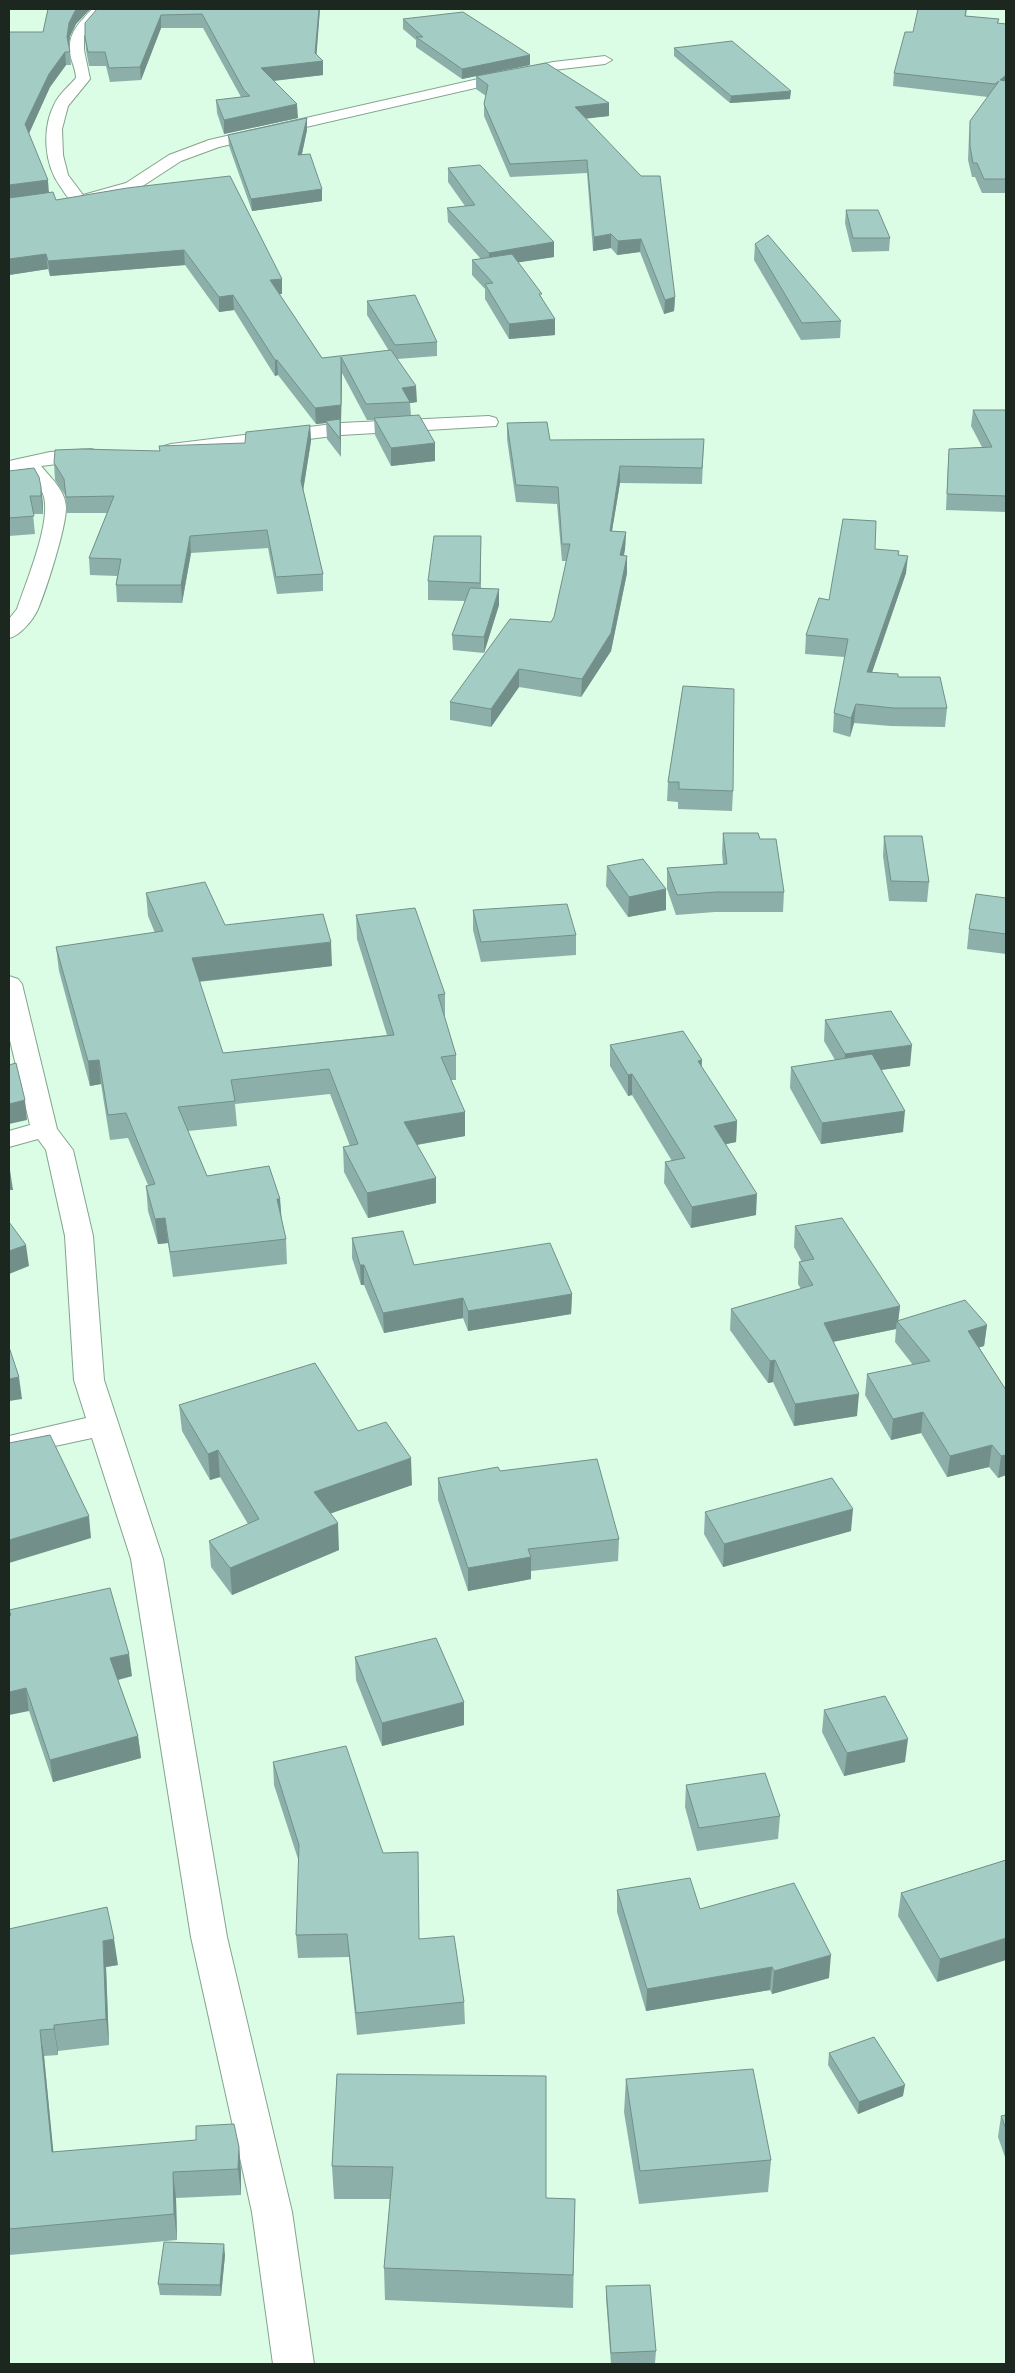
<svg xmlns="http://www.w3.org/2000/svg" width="1015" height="2373" font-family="Arial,sans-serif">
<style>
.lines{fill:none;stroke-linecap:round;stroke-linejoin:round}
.minor-casing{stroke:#84a38d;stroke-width:2}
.minor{fill:#fff;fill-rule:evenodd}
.wall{fill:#8cb0a9}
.shaded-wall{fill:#729089}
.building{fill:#a3cdc4;stroke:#729089}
</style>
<rect width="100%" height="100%" fill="#dbfce5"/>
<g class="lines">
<defs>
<g id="minor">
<path d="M 92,9 L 106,9 L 84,36 L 84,50 L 90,79 L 68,106 L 62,129 L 63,155 L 68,175 L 83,195 L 126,183 L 169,155 L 209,140 L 553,62 L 605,56 L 612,60 L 605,64 L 553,70 L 219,147 L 181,161 L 138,189 L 78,204 C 69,202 65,193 60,186 C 44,164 42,129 54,105 C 58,95 69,86 76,78 C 76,71 73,65 71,58 C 66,35 77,25 92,9 Z"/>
<path d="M 489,416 L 496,418 L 498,422 L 496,426 L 341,435 L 171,456 L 164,454 L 161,450 L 164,446 L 171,444 L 341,423 Z"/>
<path d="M 91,449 L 98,451 L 101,455 L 98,459 L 41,466 C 51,478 66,491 66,508 C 66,528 46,590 38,609 C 33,620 20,636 9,638 L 9,619 L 17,609 C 26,582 53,519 43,494 C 39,485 30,477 24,469 L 9,473 L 9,461 L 50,452 Z"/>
<path d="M 9,976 L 18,979 L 22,984 L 57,1129 L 73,1150 L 93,1236 L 104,1380 L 163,1559 L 227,1937 L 292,2212 L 314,2364 L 273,2364 L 252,2212 L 191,1937 L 131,1559 L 92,1438 L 9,1456 L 9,1436 L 86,1418 L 74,1380 L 65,1236 L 46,1150 L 38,1139 L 9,1147 L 9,1131 L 30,1125 L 9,1036 Z"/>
</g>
</defs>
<use href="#minor" class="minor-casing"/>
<use href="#minor" class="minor"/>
</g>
<g class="wall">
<path d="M 48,9 L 90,9 L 76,24 L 70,36 L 69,45 L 70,52 L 71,65 L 66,65 L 50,87 L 29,133 L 49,192 L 56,200 L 127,188 L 282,294 L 279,294 L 322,358 L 389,351 L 367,315 L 367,301 L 437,342 L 437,356 L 397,359 L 417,402 L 410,403 L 411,415 L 435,443 L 435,461 L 391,466 L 375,435 L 374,420 L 367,420 L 342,373 L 341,421 L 341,457 L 327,439 L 326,423 L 316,424 L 278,375 L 275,376 L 234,310 L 219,312 L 185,265 L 50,276 L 48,269 L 9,275 L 43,32 Z"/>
<path d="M 97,9 L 320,9 L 316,55 L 323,61 L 323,75 L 274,81 L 298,118 L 224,134 L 217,113 L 216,100 L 241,97 L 203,28 L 161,28 L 141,80 L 110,82 L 106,66 L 89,66 L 86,50 L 85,37 Z"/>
<path d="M 967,9 L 966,16 L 999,19 L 998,23 L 1006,24 L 1006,193 L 982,193 L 975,177 L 972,177 L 968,160 L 969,135 L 970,121 L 988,97 L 893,86 L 894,73 L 913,32 Z"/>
<path d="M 403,19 L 530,55 L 530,65 L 480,75 L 609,116 L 586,118 L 675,297 L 674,311 L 664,314 L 640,252 L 617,255 L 611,248 L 593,251 L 587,173 L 510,177 L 484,116 L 484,104 L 486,96 L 476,89 L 476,76 L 462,79 L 416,47 L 416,40 L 403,29 Z"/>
<path d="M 674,48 L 790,99 L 730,103 L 674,56 Z"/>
<path d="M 307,118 L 307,130 L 302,154 L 322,201 L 252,211 L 229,146 L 228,135 Z"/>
<path d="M 448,168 L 554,242 L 554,257 L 518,262 L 542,298 L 555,335 L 509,339 L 485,299 L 485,289 L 472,275 L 472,260 L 481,259 L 448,222 L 447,208 L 465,206 L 448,182 Z"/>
<path d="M 846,210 L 890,238 L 889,251 L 852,252 L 845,223 Z"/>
<path d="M 755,244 L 841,321 L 840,338 L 801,340 L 754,260 Z"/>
<path d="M 973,410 L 1006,410 L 1006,512 L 946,510 L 948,465 L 949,449 L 982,447 L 971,426 Z"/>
<path d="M 507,423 L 550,440 L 704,439 L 702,484 L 620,483 L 612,531 L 626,532 L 625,549 L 624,556 L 627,573 L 611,651 L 581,697 L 519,687 L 491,727 L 450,720 L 450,702 L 551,622 L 554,617 L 567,561 L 562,561 L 557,504 L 516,502 L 507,439 Z"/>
<path d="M 310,425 L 311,441 L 303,489 L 323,574 L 323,591 L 277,594 L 268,548 L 191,553 L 182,603 L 117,602 L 116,585 L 117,576 L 90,575 L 89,558 L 107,513 L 67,513 L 65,495 L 55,480 L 54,463 L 160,451 L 245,443 Z"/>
<path d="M 9,471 L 41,487 L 43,505 L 43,514 L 33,514 L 35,534 L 9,536 Z"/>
<path d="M 481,536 L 481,588 L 499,605 L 484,653 L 453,650 L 452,635 L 465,601 L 428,600 L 428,581 Z"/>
<path d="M 875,549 L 898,555 L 906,573 L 872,672 L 947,708 L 945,727 L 891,726 L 854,723 L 850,737 L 833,732 L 834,713 L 845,657 L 805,654 L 806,635 L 829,600 Z"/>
<path d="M 683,686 L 733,791 L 732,811 L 678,809 L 678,802 L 667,801 L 668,782 Z"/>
<path d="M 723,833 L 760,839 L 784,892 L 783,912 L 715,912 L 676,915 L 667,889 L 667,868 L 723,864 L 722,853 Z"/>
<path d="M 884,836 L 929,882 L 927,902 L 889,901 L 883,856 Z"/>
<path d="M 607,866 L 666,889 L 666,910 L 628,917 L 606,886 Z"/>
<path d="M 146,893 L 225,925 L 332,966 L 199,982 L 223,1053 L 387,1035 L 357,939 L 356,915 L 445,994 L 445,1018 L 456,1055 L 456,1080 L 451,1080 L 465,1136 L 417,1145 L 436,1203 L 368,1218 L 344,1172 L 343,1147 L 350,1146 L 330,1094 L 235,1104 L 237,1126 L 188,1131 L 207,1176 L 280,1199 L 281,1219 L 286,1239 L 287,1264 L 173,1277 L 168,1243 L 158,1244 L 148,1211 L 146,1186 L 148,1185 L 128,1138 L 110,1140 L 101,1084 L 90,1086 L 59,971 L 56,947 L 155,933 L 148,916 Z"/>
<path d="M 1006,898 L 1006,954 L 967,949 L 969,929 Z"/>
<path d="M 473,910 L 576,935 L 576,955 L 481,962 L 473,930 Z"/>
<path d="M 825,1020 L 910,1066 L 881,1070 L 903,1132 L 821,1144 L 790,1088 L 791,1067 L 835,1060 L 824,1041 Z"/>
<path d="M 610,1045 L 701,1067 L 737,1121 L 736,1142 L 726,1144 L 756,1215 L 691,1228 L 664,1183 L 665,1162 L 672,1161 L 632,1095 L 628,1096 L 610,1066 Z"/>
<path d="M 795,1226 L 900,1306 L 898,1321 L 987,1325 L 984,1346 L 979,1347 L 1006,1390 L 1006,1475 L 998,1478 L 989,1467 L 947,1477 L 921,1433 L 891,1440 L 865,1395 L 867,1374 L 913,1365 L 895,1342 L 896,1329 L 833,1342 L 857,1416 L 794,1426 L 773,1382 L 768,1383 L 730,1330 L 731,1309 L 801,1289 L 798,1284 L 799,1262 L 802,1262 L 794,1247 Z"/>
<path d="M 352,1238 L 414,1265 L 572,1294 L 571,1314 L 468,1331 L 463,1318 L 384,1333 L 364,1285 L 361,1285 L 352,1258 Z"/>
<path d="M 179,1405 L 358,1431 L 412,1485 L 331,1513 L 339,1550 L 232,1595 L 211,1567 L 209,1541 L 248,1524 L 220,1477 L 210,1480 L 182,1431 Z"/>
<path d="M 500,1471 L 619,1539 L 618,1561 L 531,1571 L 531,1579 L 468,1591 L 438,1500 L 438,1478 Z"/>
<path d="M 705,1512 L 851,1531 L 723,1567 L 704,1534 Z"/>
<path d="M 9,1610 L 132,1676 L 118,1680 L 138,1736 L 141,1758 L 53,1782 L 29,1711 Z"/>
<path d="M 355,1657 L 464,1725 L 382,1746 L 356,1680 Z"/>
<path d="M 824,1710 L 905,1762 L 844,1776 L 822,1732 Z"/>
<path d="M 273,1762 L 383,1853 L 419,1939 L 464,2002 L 465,2024 L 357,2035 L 349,1957 L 298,1958 L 296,1935 L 299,1862 L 274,1785 Z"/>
<path d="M 686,1785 L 780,1816 L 778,1839 L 697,1851 L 685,1807 Z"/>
<path d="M 1006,1860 L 937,1982 L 898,1916 L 901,1893 Z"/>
<path d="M 617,1890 L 700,1909 L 829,1978 L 772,1994 L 770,1990 L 646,2011 L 617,1912 Z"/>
<path d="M 9,1929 L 118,1965 L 106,1967 L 109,2045 L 58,2051 L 58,2055 L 44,2056 L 53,2152 L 239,2147 L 241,2173 L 241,2195 L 176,2198 L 177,2240 L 9,2255 Z"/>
<path d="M 829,2053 L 903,2096 L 858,2114 L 828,2065 Z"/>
<path d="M 337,2074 L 546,2198 L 575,2199 L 573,2308 L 385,2300 L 384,2268 L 390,2199 L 334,2199 L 332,2166 Z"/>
<path d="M 626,2079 L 771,2160 L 768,2192 L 639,2204 L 624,2112 Z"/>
<path d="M 1006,2115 L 1006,2160 L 998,2137 L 1001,2116 Z"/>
<path d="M 225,2255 L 221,2296 L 160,2295 L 158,2284 Z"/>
<path d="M 606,2286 L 656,2351 L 655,2363 L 611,2364 L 606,2298 Z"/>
</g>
<g class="shaded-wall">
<path d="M 77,9 L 90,9 L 76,24 L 70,36 L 68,50 L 67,37 L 69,23 L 75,11 Z"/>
<path d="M 319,9 L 320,9 L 316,62 L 323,61 L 323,75 L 262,82 L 261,68 L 315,53 Z"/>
<path d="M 161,15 L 161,28 L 141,80 L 140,67 Z"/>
<path d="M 65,52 L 66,65 L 50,87 L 27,138 L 25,124 L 49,74 Z"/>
<path d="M 530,55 L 530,65 L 462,79 L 462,69 Z"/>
<path d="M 1006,75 L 1006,88 L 1000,80 Z"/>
<path d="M 791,91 L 790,99 L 730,103 L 731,96 Z"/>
<path d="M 609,103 L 609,116 L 575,120 L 575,107 Z"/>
<path d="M 297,104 L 298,118 L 224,134 L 224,120 Z"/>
<path d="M 307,118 L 307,130 L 299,167 L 298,155 Z"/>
<path d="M 48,180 L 49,194 L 9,199 L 9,185 Z"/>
<path d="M 322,189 L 322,201 L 252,211 L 251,199 Z"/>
<path d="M 611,234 L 611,248 L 593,251 L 594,237 Z"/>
<path d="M 641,239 L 640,252 L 617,255 L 618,241 Z"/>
<path d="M 554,242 L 554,257 L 489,267 L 489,253 Z"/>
<path d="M 184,250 L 185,265 L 50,276 L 48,261 Z"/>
<path d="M 46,254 L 48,269 L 9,275 L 9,259 Z"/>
<path d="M 282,279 L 282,294 L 271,295 L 270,280 Z"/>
<path d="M 233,295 L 234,310 L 219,312 L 219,297 Z"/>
<path d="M 675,297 L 674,311 L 664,314 L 665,300 Z"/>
<path d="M 555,319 L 555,335 L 509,339 L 509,324 Z"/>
<path d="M 341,357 L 342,373 L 341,421 L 341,457 L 340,439 L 326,421 L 326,423 L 316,424 L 315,408 Z"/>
<path d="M 275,360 L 277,360 L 278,375 L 275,376 Z"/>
<path d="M 416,386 L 417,402 L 410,403 L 402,388 Z"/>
<path d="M 310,425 L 311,441 L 302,498 L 301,481 Z"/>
<path d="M 435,443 L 435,461 L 391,466 L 391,448 Z"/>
<path d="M 620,466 L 620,483 L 609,548 L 610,531 Z"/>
<path d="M 41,487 L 43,505 L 43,514 L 41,496 Z"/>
<path d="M 626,532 L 625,549 L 619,573 L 620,555 Z"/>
<path d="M 190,536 L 191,553 L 182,603 L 181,585 Z"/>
<path d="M 627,556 L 627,573 L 611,651 L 581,697 L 582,679 Z"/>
<path d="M 908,556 L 906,573 L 866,690 L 867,672 Z"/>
<path d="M 499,589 L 499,605 L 484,653 L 484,637 Z"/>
<path d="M 519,669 L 519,687 L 491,727 L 491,709 Z"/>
<path d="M 856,704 L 854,723 L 850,737 L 851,718 Z"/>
<path d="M 666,889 L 666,910 L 628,917 L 629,897 Z"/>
<path d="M 331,942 L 332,966 L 193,982 L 192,958 Z"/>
<path d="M 912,1045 L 910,1066 L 843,1075 L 845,1054 Z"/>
<path d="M 99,1060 L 101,1084 L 90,1086 L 88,1061 Z"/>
<path d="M 702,1060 L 701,1081 L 698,1061 Z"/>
<path d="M 632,1074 L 632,1095 L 628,1096 L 628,1075 Z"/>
<path d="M 25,1100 L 27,1120 L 9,1124 L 9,1104 Z"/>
<path d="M 905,1111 L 903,1132 L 821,1144 L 822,1123 Z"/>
<path d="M 465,1112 L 465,1136 L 404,1147 L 404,1122 Z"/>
<path d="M 737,1121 L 736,1142 L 713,1147 L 714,1126 Z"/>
<path d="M 9,1170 L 10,1170 L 13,1190 L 9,1190 Z"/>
<path d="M 436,1178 L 436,1203 L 368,1218 L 367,1193 Z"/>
<path d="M 757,1194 L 756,1215 L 691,1228 L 692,1207 Z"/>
<path d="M 277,1199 L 280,1199 L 282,1224 Z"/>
<path d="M 165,1218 L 168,1243 L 158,1244 L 155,1219 Z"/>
<path d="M 26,1245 L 29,1266 L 9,1274 L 9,1251 Z"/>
<path d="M 360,1265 L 364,1265 L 364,1285 L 361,1285 Z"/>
<path d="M 572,1294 L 571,1314 L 468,1331 L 468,1311 Z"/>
<path d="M 463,1298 L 463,1318 L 384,1333 L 383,1313 Z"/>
<path d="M 900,1306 L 898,1323 L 897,1321 L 896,1329 L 822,1344 L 824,1323 Z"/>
<path d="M 987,1325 L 984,1346 L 965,1352 L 968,1331 Z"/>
<path d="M 775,1360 L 773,1382 L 768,1383 L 770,1361 Z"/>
<path d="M 19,1377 L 22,1399 L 9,1401 L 9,1379 Z"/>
<path d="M 859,1394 L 857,1416 L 794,1426 L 795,1404 Z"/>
<path d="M 923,1412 L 921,1433 L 891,1440 L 893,1419 Z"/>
<path d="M 992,1445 L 989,1467 L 947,1477 L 950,1456 Z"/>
<path d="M 218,1450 L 220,1477 L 210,1480 L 208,1454 Z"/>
<path d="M 1006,1455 L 1006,1475 L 998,1478 L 1001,1456 Z"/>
<path d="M 411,1458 L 412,1485 L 315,1519 L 314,1492 Z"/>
<path d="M 853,1509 L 851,1531 L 723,1567 L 724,1544 Z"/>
<path d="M 89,1516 L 91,1538 L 9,1563 L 9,1540 Z"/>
<path d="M 338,1523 L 339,1550 L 232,1595 L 230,1568 Z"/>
<path d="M 531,1557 L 531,1579 L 468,1591 L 468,1568 Z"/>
<path d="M 129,1654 L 132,1676 L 113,1681 L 110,1658 Z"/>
<path d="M 26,1688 L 29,1711 L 9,1715 L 9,1692 Z"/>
<path d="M 464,1702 L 464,1725 L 382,1746 L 382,1723 Z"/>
<path d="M 138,1736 L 141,1758 L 53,1782 L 50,1760 Z"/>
<path d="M 908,1739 L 905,1762 L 844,1776 L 847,1753 Z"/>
<path d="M 1006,1938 L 1006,1960 L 937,1982 L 940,1959 Z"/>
<path d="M 114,1939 L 118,1965 L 106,1967 L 109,2045 L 106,2019 L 103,1941 Z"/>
<path d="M 831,1955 L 829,1978 L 772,1994 L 774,1971 Z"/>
<path d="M 772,1967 L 770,1990 L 646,2011 L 647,1989 Z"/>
<path d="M 54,2025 L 58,2051 L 58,2055 L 54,2029 Z"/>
<path d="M 40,2030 L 44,2056 L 56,2178 L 52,2152 Z"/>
<path d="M 905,2085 L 903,2096 L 858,2114 L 859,2102 Z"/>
<path d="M 239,2147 L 241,2173 L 241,2195 L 238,2169 Z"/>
<path d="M 173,2172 L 176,2198 L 177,2240 L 174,2214 Z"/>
<path d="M 224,2244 L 225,2255 L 221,2296 L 220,2285 Z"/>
</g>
<g class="building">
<path d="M 48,9 L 77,9 L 75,11 L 69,23 L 67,37 L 70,52 L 65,52 L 49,74 L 25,124 L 48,180 L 9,185 L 9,32 L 43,32 Z"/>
<path d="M 97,9 L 319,9 L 315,53 L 323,61 L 261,68 L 297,104 L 224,120 L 216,100 L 250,96 L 244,90 L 202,14 L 161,15 L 140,67 L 109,68 L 105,52 L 88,52 L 85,37 L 85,23 Z"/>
<path d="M 918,9 L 966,9 L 965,16 L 999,19 L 997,23 L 1006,24 L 1006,75 L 1000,80 L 1006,81 L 1006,179 L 984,179 L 977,163 L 973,163 L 970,146 L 970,121 L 999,81 L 995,84 L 894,73 L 905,32 L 913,32 Z"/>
<path d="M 463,12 L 530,55 L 462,69 L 416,37 L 423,37 L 403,19 Z"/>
<path d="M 732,41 L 791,91 L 731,96 L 674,48 Z"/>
<path d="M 546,63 L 609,103 L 575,107 L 641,176 L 660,176 L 675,297 L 665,300 L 641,239 L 618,241 L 611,234 L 594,237 L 587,160 L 510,164 L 484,104 L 488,85 L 476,76 Z"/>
<path d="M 307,118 L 298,155 L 310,154 L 322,189 L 251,199 L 228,135 Z"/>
<path d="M 480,165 L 554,242 L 489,253 L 447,208 L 475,205 L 448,168 Z"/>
<path d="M 230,176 L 282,279 L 270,280 L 322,358 L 391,350 L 416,386 L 402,388 L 410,402 L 366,404 L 341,357 L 341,405 L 315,408 L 277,360 L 275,360 L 233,295 L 219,297 L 184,250 L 48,261 L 46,254 L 9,259 L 9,198 L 53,192 L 56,200 L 127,188 Z"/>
<path d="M 846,210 L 878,210 L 890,238 L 853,238 Z"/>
<path d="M 768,235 L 841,321 L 802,323 L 755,244 Z"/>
<path d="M 512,254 L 542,294 L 539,294 L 555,319 L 509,324 L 485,284 L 493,283 L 472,260 Z"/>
<path d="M 415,295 L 437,342 L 395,345 L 367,301 Z"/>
<path d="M 973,410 L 1006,410 L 1006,496 L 947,494 L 949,449 L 992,447 Z"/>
<path d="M 419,415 L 435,443 L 391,448 L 374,418 Z"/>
<path d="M 340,419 L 340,439 L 326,421 Z"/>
<path d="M 547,422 L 550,440 L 704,439 L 702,468 L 620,466 L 610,531 L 626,532 L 620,555 L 627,556 L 611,633 L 582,679 L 519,669 L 491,709 L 450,702 L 510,619 L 551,622 L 554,617 L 570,544 L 562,544 L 558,487 L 516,485 L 507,423 Z"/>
<path d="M 310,425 L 301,481 L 323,574 L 276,577 L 267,530 L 190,536 L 181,585 L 116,585 L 121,559 L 89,558 L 114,496 L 66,497 L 64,479 L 54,463 L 55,450 L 81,449 L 160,451 L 159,446 L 245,443 L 246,432 Z"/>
<path d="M 34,468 L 39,477 L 41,487 L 41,496 L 30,496 L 34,516 L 9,518 L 9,471 Z"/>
<path d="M 843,519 L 876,521 L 875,549 L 899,551 L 898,555 L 908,556 L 867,672 L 898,674 L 898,677 L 940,677 L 947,708 L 893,708 L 856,704 L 851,718 L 834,713 L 848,639 L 806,635 L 819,598 L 829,600 Z"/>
<path d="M 434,536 L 481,536 L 480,583 L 428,581 Z"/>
<path d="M 470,588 L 499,589 L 484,637 L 452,635 Z"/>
<path d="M 683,686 L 734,689 L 733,791 L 679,789 L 679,782 L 668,782 Z"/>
<path d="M 723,833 L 758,833 L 760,839 L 776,839 L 784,892 L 716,892 L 677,895 L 667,868 L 727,864 Z"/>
<path d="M 884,836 L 922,836 L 929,882 L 891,881 Z"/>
<path d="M 643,859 L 666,889 L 629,897 L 607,866 Z"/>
<path d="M 205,882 L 225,925 L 323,914 L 331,942 L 192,958 L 223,1053 L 394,1035 L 356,915 L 415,908 L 445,994 L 438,995 L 456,1055 L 441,1057 L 465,1112 L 404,1122 L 436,1178 L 367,1193 L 343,1147 L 358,1144 L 329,1069 L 231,1080 L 235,1101 L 178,1107 L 207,1176 L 269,1166 L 280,1199 L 277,1199 L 286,1239 L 170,1252 L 165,1218 L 155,1219 L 146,1186 L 155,1184 L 126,1113 L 108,1115 L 99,1060 L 88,1061 L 56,947 L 163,931 L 146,893 Z"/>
<path d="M 976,894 L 1006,898 L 1006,934 L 969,929 Z"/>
<path d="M 567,904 L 576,935 L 481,942 L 473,910 Z"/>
<path d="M 891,1011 L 912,1045 L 845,1054 L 825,1020 Z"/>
<path d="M 683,1031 L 702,1060 L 698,1061 L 737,1121 L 714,1126 L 757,1194 L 692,1207 L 665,1162 L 685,1158 L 632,1074 L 628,1075 L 610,1045 Z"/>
<path d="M 872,1054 L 905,1111 L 822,1123 L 791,1067 Z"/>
<path d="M 16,1063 L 25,1100 L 9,1104 L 9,1065 Z"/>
<path d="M 842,1218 L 900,1306 L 824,1323 L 859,1394 L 795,1404 L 775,1360 L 770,1361 L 731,1309 L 813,1285 L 799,1262 L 814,1259 L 795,1226 Z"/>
<path d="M 9,1222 L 26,1245 L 9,1251 Z"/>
<path d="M 403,1231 L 414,1265 L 550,1243 L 572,1294 L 468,1311 L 463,1298 L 383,1313 L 364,1265 L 360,1265 L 352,1238 Z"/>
<path d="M 965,1300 L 987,1325 L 968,1331 L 1006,1390 L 1006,1455 L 1001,1456 L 992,1445 L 950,1456 L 923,1412 L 893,1419 L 867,1374 L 930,1361 L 897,1321 Z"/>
<path d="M 9,1347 L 19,1377 L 9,1379 Z"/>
<path d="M 315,1363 L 358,1431 L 386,1422 L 411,1458 L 314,1492 L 338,1523 L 230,1568 L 209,1541 L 259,1519 L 218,1450 L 208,1454 L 179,1405 Z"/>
<path d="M 50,1435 L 89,1516 L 9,1540 L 9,1443 Z"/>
<path d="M 597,1459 L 619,1539 L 528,1549 L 531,1557 L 468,1568 L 438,1478 L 498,1467 L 500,1471 Z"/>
<path d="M 832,1478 L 853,1509 L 724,1544 L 705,1512 Z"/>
<path d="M 110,1588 L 129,1654 L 110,1658 L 138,1736 L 50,1760 L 26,1688 L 9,1692 L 9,1616 L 11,1615 L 9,1610 Z"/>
<path d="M 436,1638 L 464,1702 L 382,1723 L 355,1657 Z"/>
<path d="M 885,1696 L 908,1739 L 847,1753 L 824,1710 Z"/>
<path d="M 346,1746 L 383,1853 L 418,1852 L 419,1939 L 454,1936 L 464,2002 L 356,2013 L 347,1934 L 296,1935 L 299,1845 L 273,1762 Z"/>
<path d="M 765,1773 L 780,1816 L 699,1828 L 686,1785 Z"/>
<path d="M 1006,1860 L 1006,1938 L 940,1959 L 901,1893 Z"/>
<path d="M 690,1878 L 700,1909 L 794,1883 L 831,1955 L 774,1971 L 772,1967 L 647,1989 L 617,1890 Z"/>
<path d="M 107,1907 L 114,1939 L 103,1941 L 106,2019 L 54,2025 L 54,2029 L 40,2030 L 52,2152 L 196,2140 L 196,2126 L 234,2124 L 239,2147 L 238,2169 L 173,2172 L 174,2214 L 9,2229 L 9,1929 Z"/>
<path d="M 874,2037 L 905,2085 L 859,2102 L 829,2053 Z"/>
<path d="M 753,2069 L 771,2160 L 640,2171 L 626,2079 Z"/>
<path d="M 337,2074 L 546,2076 L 546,2198 L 575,2199 L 573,2275 L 384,2268 L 393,2167 L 332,2166 Z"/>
<path d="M 1006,2115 L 1006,2129 L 1001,2116 Z"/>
<path d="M 164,2242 L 224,2244 L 220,2285 L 158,2284 Z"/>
<path d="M 650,2285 L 656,2351 L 611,2353 L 606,2286 Z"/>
</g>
<rect width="1015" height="2373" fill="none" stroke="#1b271f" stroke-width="20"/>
</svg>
